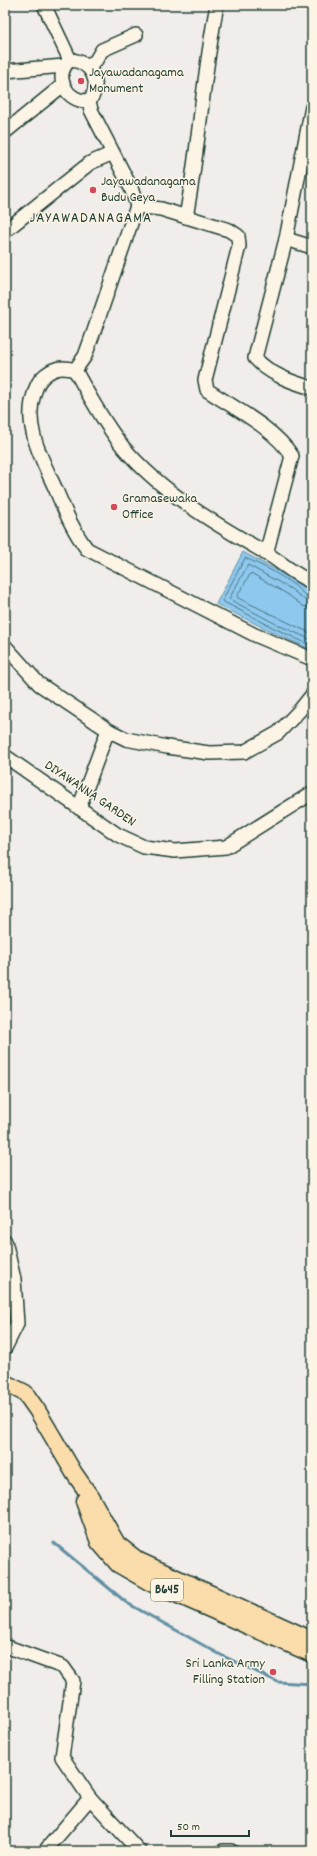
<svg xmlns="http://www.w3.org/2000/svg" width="317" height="1856" font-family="Dekko,sans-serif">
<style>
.water{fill:#8ec8ee;stroke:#6290a4}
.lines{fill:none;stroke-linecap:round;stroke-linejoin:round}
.shore{stroke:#4b757e;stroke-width:1}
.stream{stroke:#6290a4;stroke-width:3}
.minor-casing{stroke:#1f3d34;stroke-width:16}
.major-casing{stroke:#1f3d34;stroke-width:19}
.minor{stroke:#fcf5e5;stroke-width:13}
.major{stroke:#fbddab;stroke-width:16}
.poi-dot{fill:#d1495b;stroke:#fcf5e5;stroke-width:1.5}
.labels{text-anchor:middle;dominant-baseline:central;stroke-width:3;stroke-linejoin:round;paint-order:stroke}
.shield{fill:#fcf5e5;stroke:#617469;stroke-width:1}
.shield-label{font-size:13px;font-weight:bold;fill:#1f3d34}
.poi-label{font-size:14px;fill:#1f3d34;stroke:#fcf5e5;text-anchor:start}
.street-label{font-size:14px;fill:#1f3d34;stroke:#fcf5e5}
.neighbourhood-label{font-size:15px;letter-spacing:1px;fill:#1f3d34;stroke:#fcf5e5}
</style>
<rect width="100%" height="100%" fill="#f0edea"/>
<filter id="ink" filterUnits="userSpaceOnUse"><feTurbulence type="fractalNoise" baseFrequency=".025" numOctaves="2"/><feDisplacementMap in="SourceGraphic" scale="8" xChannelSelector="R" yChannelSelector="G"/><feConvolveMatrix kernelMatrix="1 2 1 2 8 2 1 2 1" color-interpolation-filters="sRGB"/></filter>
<g filter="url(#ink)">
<path class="water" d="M 243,552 L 296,581 L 312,595 L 312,650 L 274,633 L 216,604 Z"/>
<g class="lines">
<g class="shore">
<path d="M 312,598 C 305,597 299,589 294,585 C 279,574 262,565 245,558 L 222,601 L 276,629 L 312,646"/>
<path d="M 312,603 L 306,601 L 291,589 L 248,565 L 229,599 L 278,625 L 312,640"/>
<path d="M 312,609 L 303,606 L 287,594 L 251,573 L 237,596 L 238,598 L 312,634"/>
</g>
<path class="stream" d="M 54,1543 L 127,1603 L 221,1655 L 278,1682 L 312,1684"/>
<defs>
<g id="minor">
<path d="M 44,5 L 70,60"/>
<path d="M 70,60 C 52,76 67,103 89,101"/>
<path d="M 70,60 C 92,61 103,84 89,101"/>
<path d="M 89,67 L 96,60 L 102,50 L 136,35"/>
<path d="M 5,71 L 64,66"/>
<path d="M 312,107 L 286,239 L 255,358 C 269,374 291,382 312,388"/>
<path d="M 5,132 L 63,85"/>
<path d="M 137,206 L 161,209 L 229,230 L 238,236 L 239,246 L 205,380 L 207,390 C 234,408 274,428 292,456 L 266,554"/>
<path d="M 186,217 C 199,147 203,75 217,5"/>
<path d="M 5,231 L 90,163 L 113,153"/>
<path d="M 286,239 L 312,247"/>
<path d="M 75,370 C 61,366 52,368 42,378 C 37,383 36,388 34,394 C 23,427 43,461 56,490 C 65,511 73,531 87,549 L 255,635 L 312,659"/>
<path d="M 75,370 C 89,396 104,423 123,447 C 161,492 215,524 266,553 C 281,562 296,576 312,582"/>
<path d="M 75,370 L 85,356 L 94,331 L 137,206 L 131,188 L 91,110 L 89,101"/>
<path d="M 5,646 L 39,684 L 108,730 L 126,739 L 167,747 L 209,753 L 244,752 L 278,733 L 300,710 L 312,695"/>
<path d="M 5,756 L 118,835 L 144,847 L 175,851 L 226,847 L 312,793"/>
<path d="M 79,808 L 108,730"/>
<path d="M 5,1241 L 14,1279 L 17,1324 L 5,1348"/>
<path d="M 5,1646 L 63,1667 L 73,1681 L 62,1757 L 90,1798 L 139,1851"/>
<path d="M 45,1851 L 90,1798"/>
<path d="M 223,1851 L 231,1851"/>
</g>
<g id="major">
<path d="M 5,1383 L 25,1393 L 37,1410 L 74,1473 L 90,1496 L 117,1544 L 139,1561 L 312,1640"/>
<path d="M 84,1501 L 99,1542 L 118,1564 L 151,1583 L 312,1654"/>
</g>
</defs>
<use href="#minor" class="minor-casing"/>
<use href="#major" class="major-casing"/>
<use href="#minor" class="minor"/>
<use href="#major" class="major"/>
</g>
</g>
<g class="poi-dot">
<circle cx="81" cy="81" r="4"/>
<circle cx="93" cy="190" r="4"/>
<circle cx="114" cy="507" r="4"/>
<circle cx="273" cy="1672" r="4"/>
</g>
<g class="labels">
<rect class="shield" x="151" y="1579" width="32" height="22" rx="3"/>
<g class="shield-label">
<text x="167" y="1590">B645</text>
</g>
<g class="poi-label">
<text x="89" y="73">Jayawadanagama<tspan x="89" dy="16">Monument</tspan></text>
<text x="101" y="182">Jayawadanagama<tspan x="101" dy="16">Budu Geya</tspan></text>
<text x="122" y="499">Gramasewaka<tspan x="122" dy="16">Office</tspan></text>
<text x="265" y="1664" text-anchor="end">Sri Lanka Army<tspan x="265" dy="16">Filling Station</tspan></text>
</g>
<g class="street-label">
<text transform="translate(90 794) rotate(34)">DIYAWANNA GARDEN</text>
</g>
<g class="neighbourhood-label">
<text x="91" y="219">JAYAWADANAGAMA</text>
</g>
</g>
<rect width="317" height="1856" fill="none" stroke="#fcf5e5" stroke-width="20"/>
<rect x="10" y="10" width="297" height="1836" fill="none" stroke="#1f3d34" stroke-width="1.5" filter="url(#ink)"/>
<path d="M171 1830v6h78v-6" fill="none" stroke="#1f3d34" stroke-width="2"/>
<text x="177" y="1830" font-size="12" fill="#1f3d34" stroke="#fcf5e5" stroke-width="3" paint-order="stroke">50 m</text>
</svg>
